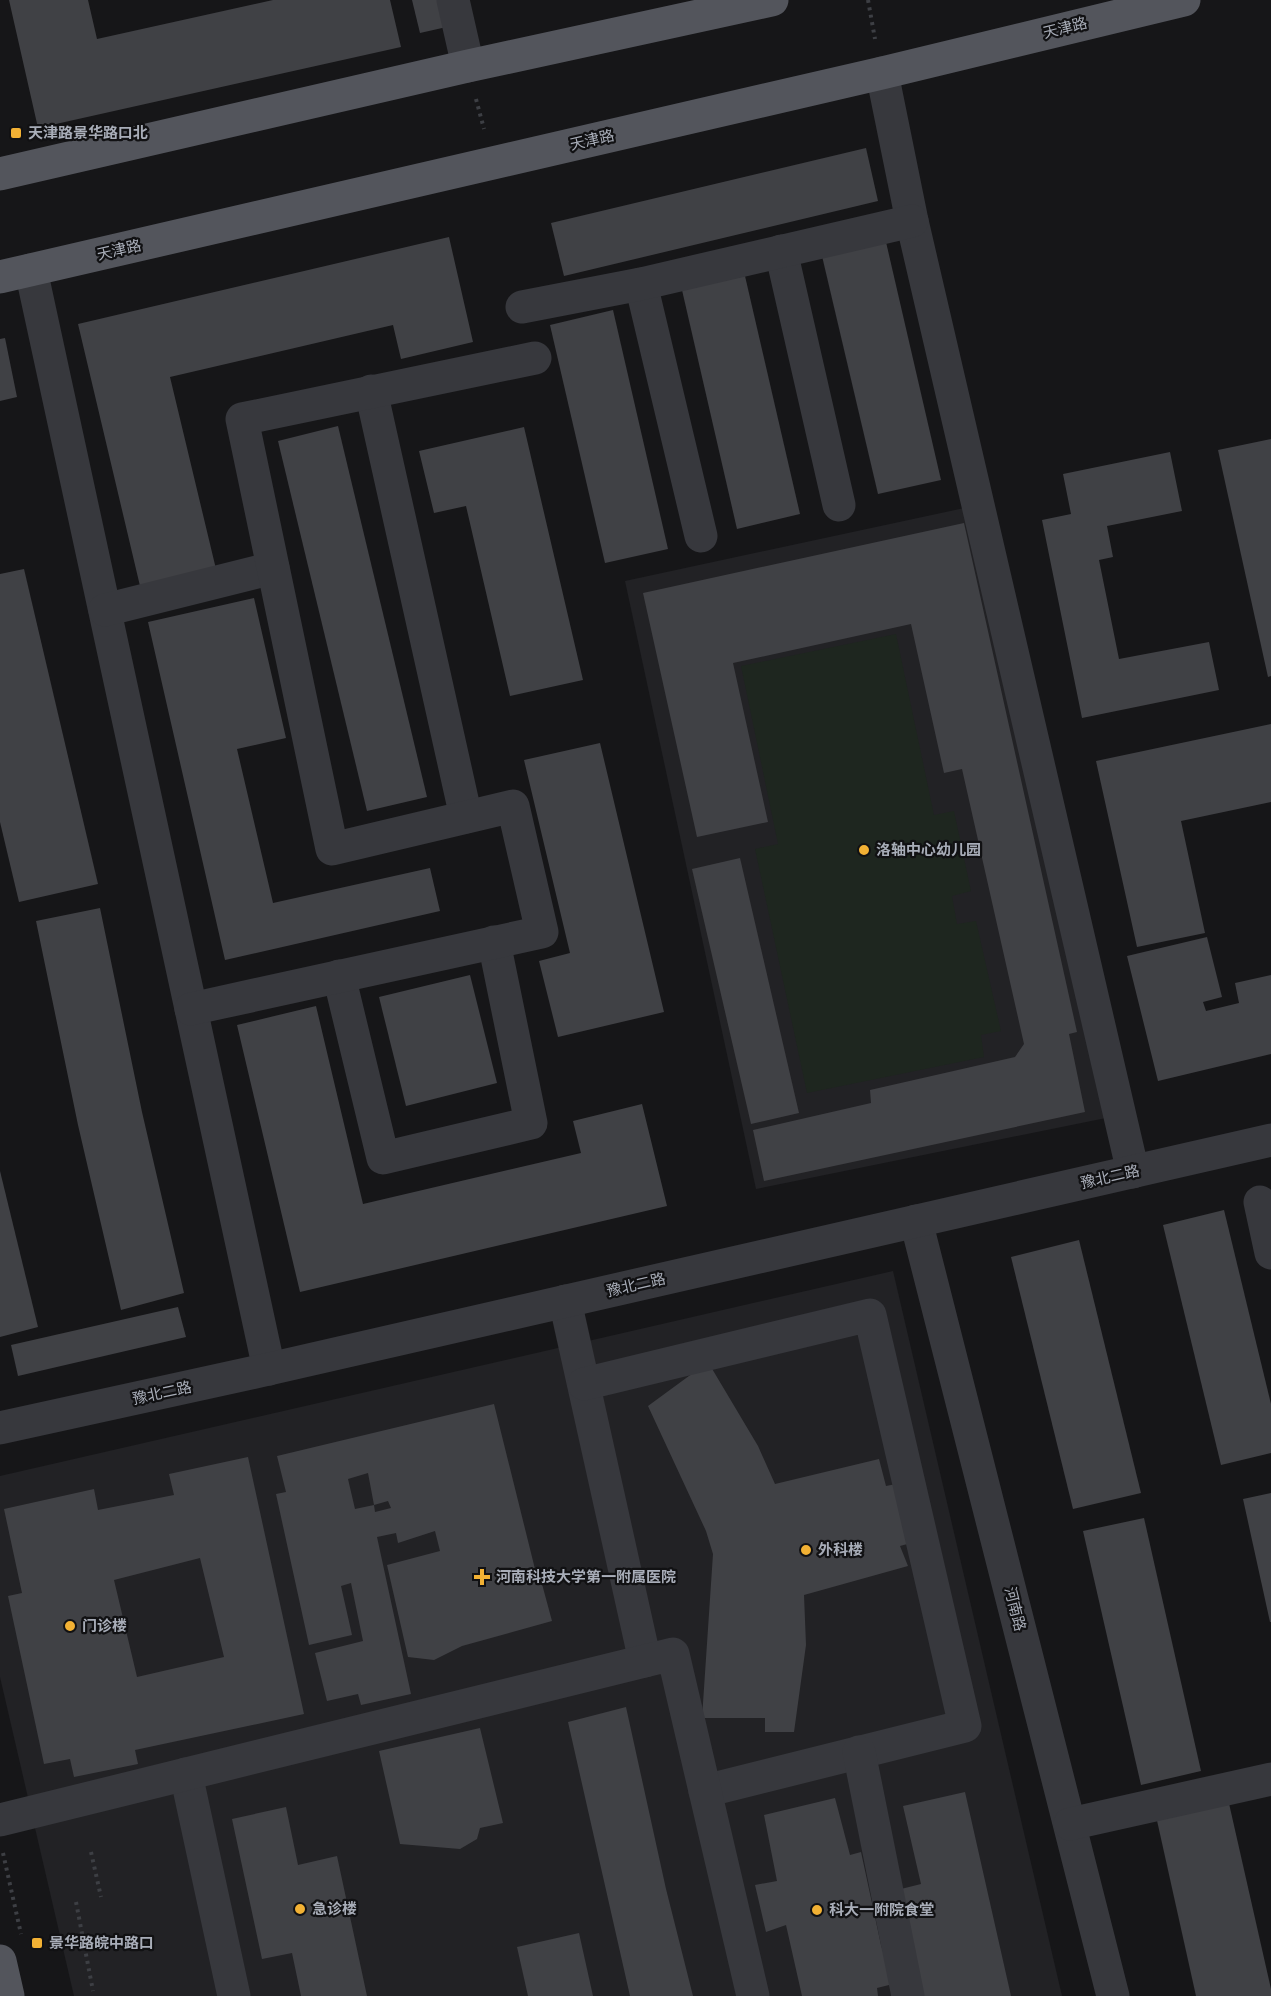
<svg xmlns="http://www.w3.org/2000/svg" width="1271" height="1996" font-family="Raleway,'Noto Sans SC',sans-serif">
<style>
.built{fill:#222225}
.green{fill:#1e261f}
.building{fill:#404145;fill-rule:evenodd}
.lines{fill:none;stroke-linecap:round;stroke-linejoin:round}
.path{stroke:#3d3f44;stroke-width:4;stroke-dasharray:3 4.5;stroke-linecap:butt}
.minor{stroke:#37383d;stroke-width:33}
.major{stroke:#53555c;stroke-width:33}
.poi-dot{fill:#f2b134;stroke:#111113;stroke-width:2}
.labels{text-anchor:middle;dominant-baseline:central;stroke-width:4.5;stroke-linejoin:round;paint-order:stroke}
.street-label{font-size:15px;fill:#a8adb8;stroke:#111113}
.poi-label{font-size:15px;font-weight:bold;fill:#a8adb8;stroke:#111113;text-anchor:start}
</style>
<rect width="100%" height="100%" fill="#161618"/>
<g class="built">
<path d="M 969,507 L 1106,1118 L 756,1189 L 625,581 Z"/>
<path d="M 893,1271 L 1062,1996 L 74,1996 L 0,1677 L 0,1476 Z"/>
</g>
<path class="green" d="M 896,634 L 934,815 L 954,811 L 971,891 L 952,896 L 957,924 L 976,921 L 1001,1031 L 981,1035 L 984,1057 L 807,1093 L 755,849 L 778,844 L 741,666 Z"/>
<g class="building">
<path d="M 9,0 L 88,0 L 97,39 L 273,0 L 390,0 L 401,47 L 38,128 Z"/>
<path d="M 412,0 L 445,0 L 451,26 L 420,33 Z"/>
<path d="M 866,148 L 878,201 L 564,276 L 551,223 Z"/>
<path d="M 449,237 L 473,342 L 401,359 L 393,325 L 170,377 L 216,569 L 140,586 L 78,324 Z"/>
<path d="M 886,242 L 941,480 L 878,494 L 822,256 Z"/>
<path d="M 745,276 L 800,514 L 737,529 L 682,290 Z"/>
<path d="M 613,310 L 668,549 L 605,563 L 550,325 Z"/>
<path d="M 5,338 L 17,397 L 0,401 L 0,339 Z"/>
<path d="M 338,426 L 427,797 L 367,811 L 278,441 Z"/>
<path d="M 524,427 L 583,680 L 510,696 L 466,506 L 434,513 L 419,451 Z"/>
<path d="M 1271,439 L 1271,676 L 1268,677 L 1218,450 Z"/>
<path d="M 1170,452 L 1182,511 L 1107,526 L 1113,557 L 1099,560 L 1119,659 L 1209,642 L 1219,690 L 1082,718 L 1042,520 L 1071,514 L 1063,474 Z"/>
<path d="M 964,523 L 1077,1032 L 1069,1034 L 1085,1112 L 764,1181 L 753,1130 L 871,1103 L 870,1090 L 1015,1057 L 1024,1044 L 962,769 L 944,773 L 911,624 L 733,663 L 768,822 L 697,837 L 643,593 Z"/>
<path d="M 24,569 L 98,884 L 19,902 L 0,822 L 0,574 Z"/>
<path d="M 254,598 L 286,738 L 237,749 L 273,903 L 430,868 L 440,911 L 225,960 L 148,622 Z"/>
<path d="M 1271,724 L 1271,802 L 1181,821 L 1205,933 L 1137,947 L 1096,761 Z"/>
<path d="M 600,743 L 664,1012 L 558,1037 L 539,961 L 570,953 L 524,760 Z"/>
<path d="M 740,858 L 799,1113 L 751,1124 L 692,869 Z"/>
<path d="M 100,908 L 142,1112 L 184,1293 L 121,1310 L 78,1125 L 36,921 Z"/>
<path d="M 1207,937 L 1222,997 L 1203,1002 L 1206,1011 L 1239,1003 L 1235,983 L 1271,975 L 1271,1054 L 1158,1081 L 1127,956 Z"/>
<path d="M 470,975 L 497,1083 L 406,1106 L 379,997 Z"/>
<path d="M 316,1006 L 363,1204 L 581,1153 L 573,1121 L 642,1104 L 667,1206 L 300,1292 L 237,1025 Z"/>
<path d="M 0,1171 L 38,1327 L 0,1337 Z"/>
<path d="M 1224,1210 L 1271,1404 L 1271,1453 L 1221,1465 L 1163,1225 Z"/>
<path d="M 1079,1240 L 1141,1493 L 1073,1509 L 1011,1257 Z"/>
<path d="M 178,1307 L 186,1337 L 18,1376 L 11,1345 Z"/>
<path d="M 708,1362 L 758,1446 L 775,1484 L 879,1459 L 886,1486 L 896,1484 L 911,1543 L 900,1546 L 908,1566 L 804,1595 L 806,1645 L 794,1732 L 765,1732 L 765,1718 L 702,1718 L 713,1554 L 706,1531 L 648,1406 Z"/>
<path d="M 494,1404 L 535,1569 L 518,1573 L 520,1578 L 539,1573 L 552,1621 L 462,1646 L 434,1660 L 408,1657 L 387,1565 L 440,1551 L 435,1531 L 398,1543 L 396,1533 L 377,1537 L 411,1694 L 361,1705 L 358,1694 L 327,1701 L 315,1653 L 363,1641 L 351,1583 L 341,1586 L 352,1635 L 309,1645 L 276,1494 L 286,1492 L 277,1456 ZM 368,1473 L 374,1505 L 355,1509 L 348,1479 ZM 388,1501 L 391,1508 L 375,1512 L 374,1505 Z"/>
<path d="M 248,1457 L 304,1714 L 135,1750 L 138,1764 L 74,1777 L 70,1759 L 44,1764 L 8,1596 L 22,1593 L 4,1509 L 94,1489 L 98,1510 L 174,1495 L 169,1474 ZM 200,1558 L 224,1657 L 137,1677 L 114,1580 Z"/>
<path d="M 1271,1493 L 1271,1622 L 1270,1622 L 1243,1499 Z"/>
<path d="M 1144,1518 L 1201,1771 L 1141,1785 L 1083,1531 Z"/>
<path d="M 626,1707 L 666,1889 L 693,1996 L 630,1996 L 568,1722 Z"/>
<path d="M 480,1728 L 503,1823 L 480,1828 L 477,1839 L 460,1849 L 400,1844 L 379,1751 Z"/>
<path d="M 965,1792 L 1011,1996 L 919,1996 L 897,1890 L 921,1884 L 903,1806 Z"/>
<path d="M 835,1798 L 850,1855 L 861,1852 L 881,1945 L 893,1984 L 877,1988 L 878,1996 L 802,1996 L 786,1925 L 766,1932 L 755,1885 L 777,1881 L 764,1815 Z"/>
<path d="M 1228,1799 L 1271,1989 L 1271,1996 L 1196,1996 L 1156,1816 Z"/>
<path d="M 286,1807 L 298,1865 L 337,1856 L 367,1996 L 301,1996 L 292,1953 L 262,1959 L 232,1819 Z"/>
<path d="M 579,1933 L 593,1996 L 528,1996 L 517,1947 Z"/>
</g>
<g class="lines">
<g class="path">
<path d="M 868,0 L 875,39"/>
<path d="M 476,99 L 484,129"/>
<path d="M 91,1852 L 101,1897"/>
<path d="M 3,1853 L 21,1934"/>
<path d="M 76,1902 L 93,1991"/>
</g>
<g class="minor">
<path d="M 453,0 L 468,66"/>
<path d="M 882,73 L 912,221 L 1133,1172"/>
<path d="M 781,251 L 839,505"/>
<path d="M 31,270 L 269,1369"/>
<path d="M 641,284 L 701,536"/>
<path d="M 522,307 L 641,284 L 912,221"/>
<path d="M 371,391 L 466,817"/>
<path d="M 105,610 L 273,568"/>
<path d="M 339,976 L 383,1158 L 531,1123 L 494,942"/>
<path d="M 191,1009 L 542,932 L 513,806 L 332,849 L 242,419 L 535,358"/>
<path d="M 1260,1202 L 1271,1253"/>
<path d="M 916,1221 L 1113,1996"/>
<path d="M 565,1301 L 645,1661"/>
<path d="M 584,1384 L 870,1315 L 965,1726 L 705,1791"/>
<path d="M 0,1428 L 269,1369 L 1271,1140"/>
<path d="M 859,1752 L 908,1996"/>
<path d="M 186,1774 L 234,1996"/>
<path d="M 0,1820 L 673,1654 L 753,1996"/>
<path d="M 1070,1824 L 1271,1779"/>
</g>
<g class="major">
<path d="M 0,174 L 468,66 L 772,0"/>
<path d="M 0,277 L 882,73 L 1184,0"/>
<path d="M 0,1961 L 8,1996"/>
</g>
</g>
<g class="poi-dot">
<rect x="10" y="127" width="12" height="12" rx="3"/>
<circle cx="864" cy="850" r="6"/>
<circle cx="806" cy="1550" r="6"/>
<path d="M479 1568h6v6h6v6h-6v6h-6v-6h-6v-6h6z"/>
<circle cx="70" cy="1626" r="6"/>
<circle cx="300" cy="1909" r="6"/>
<circle cx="817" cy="1910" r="6"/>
<rect x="31" y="1937" width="12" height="12" rx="3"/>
</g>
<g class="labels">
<g class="street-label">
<text transform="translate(1065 28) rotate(-14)">天津路</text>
<text transform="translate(592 140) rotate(-13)">天津路</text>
<text transform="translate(119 250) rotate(-13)">天津路</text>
<text transform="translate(1110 1177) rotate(-13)">豫北二路</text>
<text transform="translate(636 1285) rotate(-13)">豫北二路</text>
<text transform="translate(162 1393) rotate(-12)">豫北二路</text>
<text transform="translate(1015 1609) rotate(76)">河南路</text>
</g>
<g class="poi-label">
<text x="28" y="133">天津路景华路口北</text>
<text x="876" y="850">洛轴中心幼儿园</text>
<text x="818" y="1550">外科楼</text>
<text x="496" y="1577">河南科技大学第一附属医院</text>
<text x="82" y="1626">门诊楼</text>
<text x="312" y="1909">急诊楼</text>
<text x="829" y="1910">科大一附院食堂</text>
<text x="49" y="1943">景华路皖中路口</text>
</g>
</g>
</svg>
